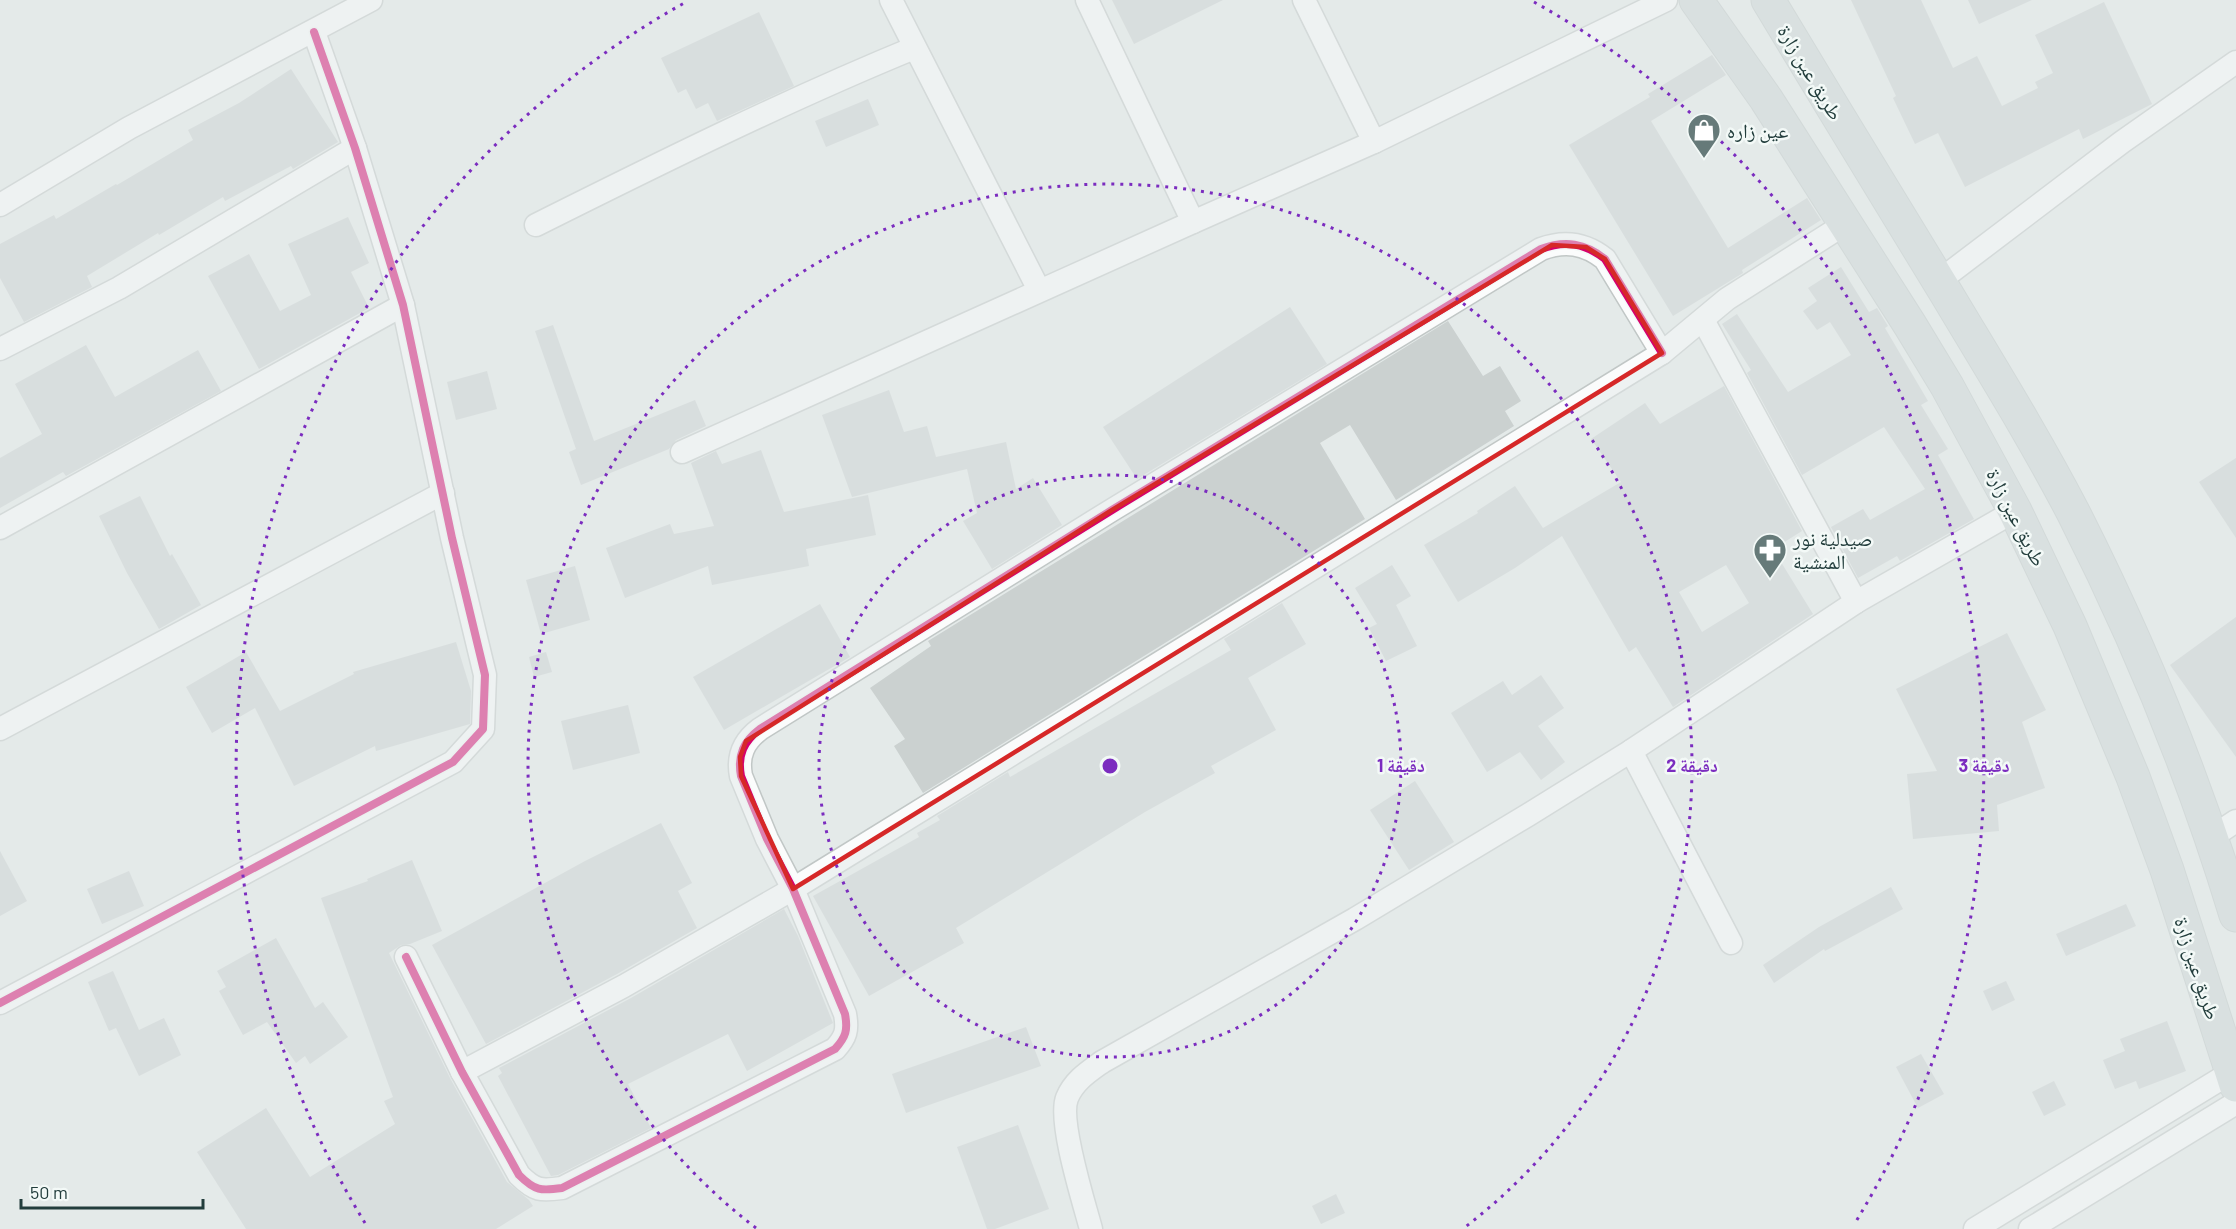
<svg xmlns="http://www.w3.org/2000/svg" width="2236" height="1229" font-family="Barlow,'Noto Naskh Arabic',sans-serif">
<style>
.building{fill:#cbd1d0;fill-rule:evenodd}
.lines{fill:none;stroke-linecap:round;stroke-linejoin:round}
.minor-casing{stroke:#c1c7c6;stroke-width:25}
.primary-casing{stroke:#bdc6c5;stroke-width:35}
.minor{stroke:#fbfcfc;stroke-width:22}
.primary{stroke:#cdd6d5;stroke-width:33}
.cycleway-casing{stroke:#f3f9f7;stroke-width:11}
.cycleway{stroke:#d6006c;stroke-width:8}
.marked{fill:none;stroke:#d62828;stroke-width:4.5;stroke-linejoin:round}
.ring{fill:none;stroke:#7b2cbf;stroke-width:3;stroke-dasharray:3 6}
.labels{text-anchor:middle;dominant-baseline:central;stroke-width:5;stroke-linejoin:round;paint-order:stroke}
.street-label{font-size:20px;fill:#223d3c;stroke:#f3f9f7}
.poi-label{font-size:20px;fill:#223d3c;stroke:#f3f9f7;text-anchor:start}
.centre{fill:#7b2cbf;stroke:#f3f9f7;stroke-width:3}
.ring-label{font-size:18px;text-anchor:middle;font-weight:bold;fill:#7b2cbf;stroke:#f3f9f7;stroke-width:5;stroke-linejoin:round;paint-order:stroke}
</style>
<rect width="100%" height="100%" fill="#e4eae9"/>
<g class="building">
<path d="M 1112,0 L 1223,0 L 1134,44 Z"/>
<path d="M 1851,0 L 1921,0 L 1953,68 L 1977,56 L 2002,106 L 2038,88 L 2035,82 L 2053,73 L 2035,35 L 2104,2 L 2152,104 L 2083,139 L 2079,129 L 1965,187 L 1938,133 L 1915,144 L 1893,98 L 1896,96 Z"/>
<path d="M 1968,0 L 2032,0 L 1979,24 Z"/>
<path d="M 759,12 L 794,86 L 717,121 L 708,103 L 696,109 L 686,89 L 678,93 L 661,58 Z"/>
<path d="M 1712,55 L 1726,75 L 1651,121 L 1728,248 L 1807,198 L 1821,220 L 1742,270 L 1743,273 L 1673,316 L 1569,145 L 1650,97 L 1648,94 Z"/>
<path d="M 291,69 L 338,142 L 293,169 L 291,166 L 225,201 L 223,197 L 159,235 L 158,233 L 87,276 L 92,287 L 24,322 L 0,278 L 0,244 L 54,215 L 56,219 L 116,184 L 117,185 L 193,140 L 188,130 L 239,103 Z"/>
<path d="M 868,99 L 879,125 L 826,147 L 815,121 Z"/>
<path d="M 348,217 L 369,263 L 351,272 L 369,308 L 259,369 L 208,276 L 249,254 L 280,311 L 311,295 L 288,244 Z"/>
<path d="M 1841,267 L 1869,312 L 1877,308 L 1888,326 L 1885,328 L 1928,401 L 1921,405 L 1948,449 L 1938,455 L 1974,519 L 1900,561 L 1897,556 L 1858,578 L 1831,527 L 1863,509 L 1870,520 L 1925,489 L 1884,427 L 1802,475 L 1747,373 L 1751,370 L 1722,324 L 1737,314 L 1788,392 L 1851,355 L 1830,322 L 1817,330 L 1803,311 L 1817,301 L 1808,288 Z"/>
<path d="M 1290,307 L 1327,364 L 1137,479 L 1103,427 Z"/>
<path d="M 1448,321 L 1483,376 L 1500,366 L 1521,401 L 1505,411 L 1514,426 L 1396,500 L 1350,425 L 1320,443 L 1365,519 L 923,793 L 894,746 L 905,739 L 870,688 L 931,646 L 928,641 Z"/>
<path d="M 553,325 L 594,441 L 695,400 L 706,426 L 676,440 L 669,449 L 581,485 L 569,452 L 576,449 L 535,331 Z"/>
<path d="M 86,345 L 115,397 L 198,350 L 221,391 L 66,476 L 63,472 L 0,508 L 0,458 L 42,434 L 15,384 Z"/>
<path d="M 487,371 L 497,409 L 456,420 L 447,382 Z"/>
<path d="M 1724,386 L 1802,531 L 1773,549 L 1813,614 L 1673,707 L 1636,647 L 1629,652 L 1562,536 L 1515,568 L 1458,602 L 1424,545 L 1478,513 L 1477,511 L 1515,486 L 1543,528 L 1621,482 L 1591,439 L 1645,403 L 1660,424 ZM 1726,565 L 1749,603 L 1702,632 L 1679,592 Z"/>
<path d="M 889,390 L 904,432 L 927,426 L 936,457 L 1006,442 L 1016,489 L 1033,478 L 1062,525 L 992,569 L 963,521 L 977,513 L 967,469 L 852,497 L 822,415 Z"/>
<path d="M 761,450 L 784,512 L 868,495 L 876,535 L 806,549 L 809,566 L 712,585 L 708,566 L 625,598 L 606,548 L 670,524 L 674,534 L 714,526 L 691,463 L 716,451 L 722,464 Z"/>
<path d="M 2236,458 L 2236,538 L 2199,482 Z"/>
<path d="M 140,496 L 170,556 L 172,554 L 201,605 L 159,629 L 127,573 L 99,516 Z"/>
<path d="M 1392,565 L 1411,596 L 1396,605 L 1417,646 L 1386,661 L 1369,628 L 1377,624 L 1355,588 Z"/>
<path d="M 575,566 L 590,620 L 541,634 L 526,580 Z"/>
<path d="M 1282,603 L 1306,644 L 1248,678 L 1276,730 L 1211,766 L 1215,773 L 1145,812 L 956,928 L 964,943 L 869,996 L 813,896 L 919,837 L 917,833 L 940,820 L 937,816 L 1008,772 L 1010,777 L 1231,650 L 1224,639 Z"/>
<path d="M 820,604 L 850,657 L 724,730 L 693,677 Z"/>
<path d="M 2236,617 L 2236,757 L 2170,665 Z"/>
<path d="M 2007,633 L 2046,710 L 2022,722 L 2045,788 L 1997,805 L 1999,831 L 1913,839 L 1907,774 L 1937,771 L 1896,689 Z"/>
<path d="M 456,642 L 471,691 L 470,724 L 376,751 L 375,746 L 294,786 L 255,708 L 212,733 L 186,687 L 246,652 L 280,711 L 354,674 L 353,672 Z"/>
<path d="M 546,652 L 552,672 L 534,677 L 529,657 Z"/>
<path d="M 1541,675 L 1564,708 L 1538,726 L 1565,762 L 1541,780 L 1520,752 L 1487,772 L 1451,713 L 1503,681 L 1512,695 Z"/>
<path d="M 628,705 L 640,753 L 573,770 L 561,721 Z"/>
<path d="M 1415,781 L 1454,842 L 1409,870 L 1370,810 Z"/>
<path d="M 661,823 L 692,883 L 678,891 L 697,928 L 617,974 L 486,1044 L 432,945 L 585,861 Z"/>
<path d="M 0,851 L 27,901 L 0,916 Z"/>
<path d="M 412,860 L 442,931 L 410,944 L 401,945 L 389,953 L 450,1078 L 507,1182 L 529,1200 L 533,1206 L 496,1229 L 246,1229 L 197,1152 L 266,1108 L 310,1177 L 395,1124 L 384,1101 L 393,1097 L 321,898 L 368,881 L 367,879 Z"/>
<path d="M 129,871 L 144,906 L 102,924 L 87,889 Z"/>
<path d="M 1891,887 L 1903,909 L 1825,951 L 1824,949 L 1774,983 L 1763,965 L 1819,927 Z"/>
<path d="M 2126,904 L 2136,926 L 2066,956 L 2056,934 Z"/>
<path d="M 784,909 L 798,936 L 833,1023 L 747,1071 L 728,1034 L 628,1084 L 651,1128 L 558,1175 L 551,1176 L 498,1076 L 502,1073 L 499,1068 L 631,998 Z"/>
<path d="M 276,938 L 315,1008 L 323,1002 L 348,1037 L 310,1064 L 305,1056 L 296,1063 L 267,1022 L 243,1035 L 219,991 L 226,987 L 217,971 Z"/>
<path d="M 113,971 L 139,1030 L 164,1018 L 181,1055 L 139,1076 L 116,1028 L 109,1031 L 88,982 Z"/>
<path d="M 2006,981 L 2015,1000 L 1992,1011 L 1983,991 Z"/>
<path d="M 2167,1021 L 2186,1071 L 2139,1089 L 2136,1081 L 2115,1089 L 2103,1060 L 2125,1051 L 2120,1039 Z"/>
<path d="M 1026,1027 L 1041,1066 L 906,1113 L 892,1074 Z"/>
<path d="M 1921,1054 L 1944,1094 L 1918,1108 L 1896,1067 Z"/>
<path d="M 2054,1081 L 2066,1105 L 2044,1116 L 2032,1092 Z"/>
<path d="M 1018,1125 L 1049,1209 L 995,1229 L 987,1229 L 957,1147 Z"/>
<path d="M 1336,1194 L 1345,1213 L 1321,1224 L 1312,1206 Z"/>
</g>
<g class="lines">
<defs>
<g id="minor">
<path d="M 891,0 L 1039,290"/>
<path d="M 1087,0 L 1193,222"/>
<path d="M 1304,0 L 1374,142"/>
<path d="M 0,205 L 129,128 L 371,0"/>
<path d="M 536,225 C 660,163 785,101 914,48"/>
<path d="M 1939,281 L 2122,142 L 2236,62"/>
<path d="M 1703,320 L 1856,602"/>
<path d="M 0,349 L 119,288 L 355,148"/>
<path d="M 682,452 L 1193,222 L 1374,142 L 1666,0"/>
<path d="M 0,528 L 403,305"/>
<path d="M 0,729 L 443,493"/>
<path d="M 1631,751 L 1731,943"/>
<path d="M 2212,837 L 2236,821"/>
<path d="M 406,957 L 462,1072 L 519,1175 C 535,1191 541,1191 562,1188 L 835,1049 C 846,1037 848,1030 845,1014 L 793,889 L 767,839 L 741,776 C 737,755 744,741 760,729 L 1112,510 L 1541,249 C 1565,240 1585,243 1605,259 L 1662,353"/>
<path d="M 0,1003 L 453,762 L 483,729 L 485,675 L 452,538 L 403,305 L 355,148 L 314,32"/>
<path d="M 462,1072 L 624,986 L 793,889 L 1662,353 L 1727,299 L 1845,224"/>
<path d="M 1091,1229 C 1084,1203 1058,1121 1067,1098 C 1074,1081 1088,1072 1102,1062 L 1355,919 L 1528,815 L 1631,751 L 1856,602 L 2015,511"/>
<path d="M 1975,1229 L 2232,1072"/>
<path d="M 2030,1229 L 2236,1103"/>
</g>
<g id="primary">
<path d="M 1696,0 L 1766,99 L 1910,325 L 1947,386 L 2015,511 L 2070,626 L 2133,777 L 2167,870 L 2236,1085"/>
<path d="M 1768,0 C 1827,98 1886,195 1946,293 C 1989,365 2034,437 2073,512 C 2139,642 2194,776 2236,915"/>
</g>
</defs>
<use href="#minor" class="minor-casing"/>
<use href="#primary" class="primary-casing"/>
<use href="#minor" class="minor"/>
<use href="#primary" class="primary"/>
<defs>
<g id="cycleway">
<path d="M 406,957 L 462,1072 L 519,1175 C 535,1191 541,1191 562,1188 L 835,1049 C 846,1037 848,1030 845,1014 L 793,889 L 767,839 L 741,776 C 737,755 744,741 760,729 L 1112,510 L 1541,249 C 1565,240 1585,243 1605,259 L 1662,353"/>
<path d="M 0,1003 L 453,762 L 483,729 L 485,675 L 452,538 L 403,305 L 355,148 L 314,32"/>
</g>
</defs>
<use href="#cycleway" class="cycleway-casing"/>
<use href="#cycleway" class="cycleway"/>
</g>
<path d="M0 0H2236V1229H0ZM 1552,245 L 1586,247 L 1605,259 L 1662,353 L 793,889 L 741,776 L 740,757 L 746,741 L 1112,510 Z" fill="#e4eae9" fill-opacity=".55" fill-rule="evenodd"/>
<path class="marked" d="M 1552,245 L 1586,247 L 1605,259 L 1662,353 L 793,889 L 741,776 L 740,757 L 746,741 L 1112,510 Z"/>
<g class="ring">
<circle cx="1110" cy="766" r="291"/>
<path d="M756 1228A582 582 0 1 1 1464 1228"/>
<path d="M365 1223A874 874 0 0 1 686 2M1534 2A874 874 0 0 1 1855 1223"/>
</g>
<defs>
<symbol id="shop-pin" viewBox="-11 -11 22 30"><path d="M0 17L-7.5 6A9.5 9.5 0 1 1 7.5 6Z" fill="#667a79" stroke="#f3f9f7"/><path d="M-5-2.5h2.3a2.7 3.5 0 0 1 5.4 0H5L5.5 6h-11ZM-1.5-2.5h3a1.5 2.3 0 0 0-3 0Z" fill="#fff"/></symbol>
<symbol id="pharmacy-pin" viewBox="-11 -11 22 30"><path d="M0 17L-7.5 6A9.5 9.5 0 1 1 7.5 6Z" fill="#667a79" stroke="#f3f9f7"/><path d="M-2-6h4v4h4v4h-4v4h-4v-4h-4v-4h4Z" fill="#fff"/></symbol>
</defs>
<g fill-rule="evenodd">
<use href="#shop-pin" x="1685" y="111" width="38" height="52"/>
<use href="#pharmacy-pin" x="1751" y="531" width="38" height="52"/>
</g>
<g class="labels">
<g class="street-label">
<text transform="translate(1811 72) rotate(59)">طريق عين زارة</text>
<text transform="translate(2017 517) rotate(63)">طريق عين زارة</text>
<text transform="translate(2198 968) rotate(72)">طريق عين زارة</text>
</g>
<g class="poi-label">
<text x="1727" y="130">عين زاره</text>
<text x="1793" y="538">صيدلية نور<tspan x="1793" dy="23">المنشية</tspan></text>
</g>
</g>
<circle cx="1110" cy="766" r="9" class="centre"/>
<g class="ring-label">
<text x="1401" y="772">1 دقيقة</text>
<text x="1692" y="772">2 دقيقة</text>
<text x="1984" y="772">3 دقيقة</text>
</g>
<path d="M21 1199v9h182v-9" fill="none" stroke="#223d3c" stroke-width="3"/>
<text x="30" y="1199" font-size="18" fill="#223d3c" stroke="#f3f9f7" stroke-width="4.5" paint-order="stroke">50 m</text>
</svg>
